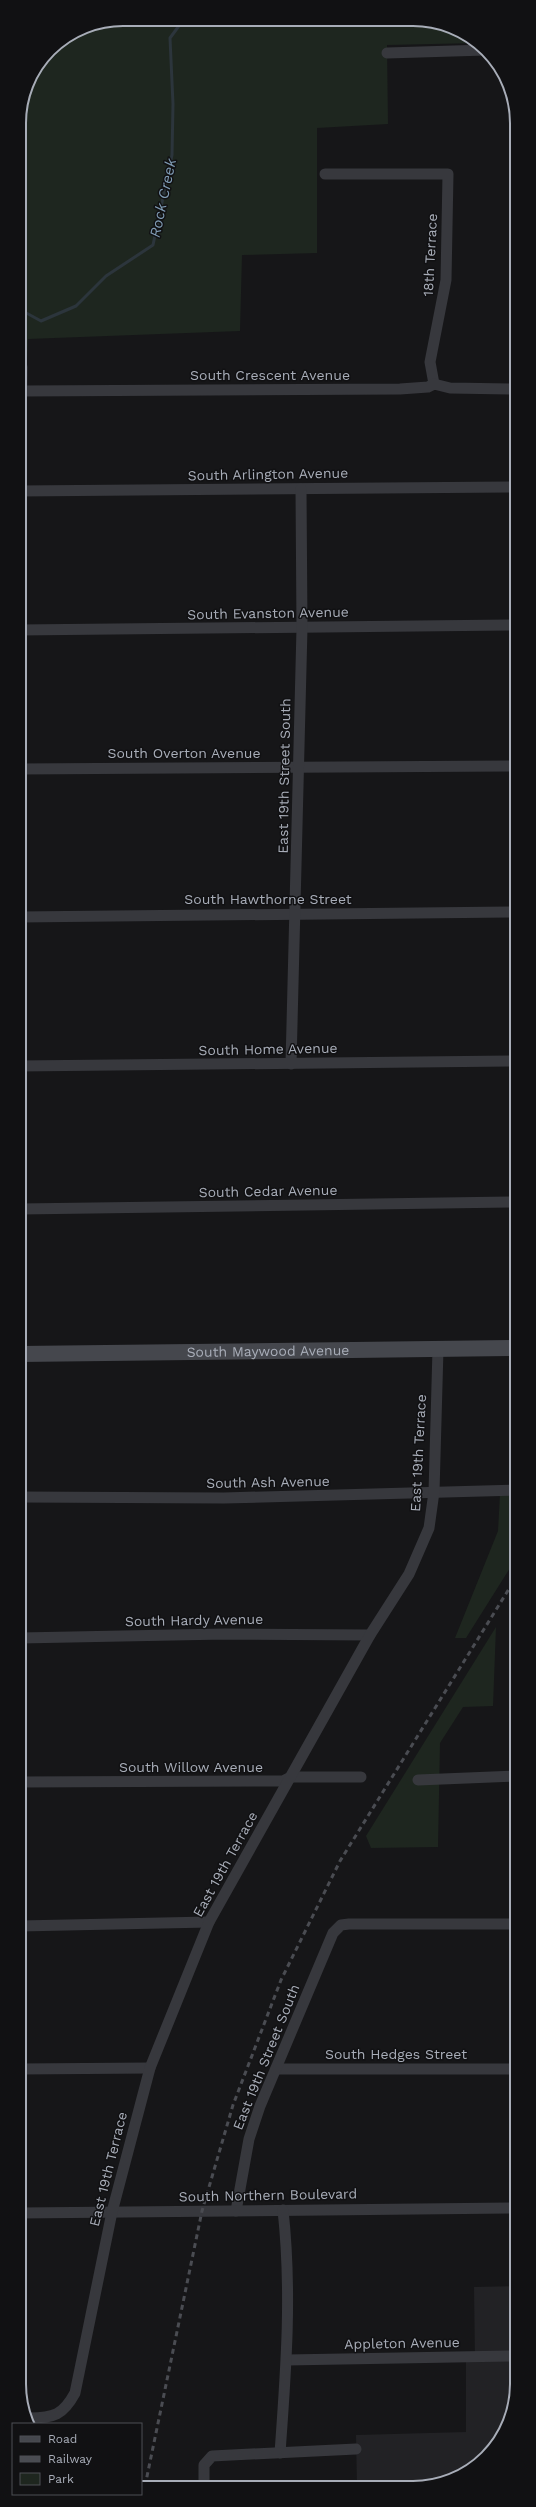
<svg xmlns="http://www.w3.org/2000/svg" width="536" height="2507" font-family="'Work Sans',sans-serif">
<style>
.built{fill:#222225}
.green{fill:#1e261f}
.lines{fill:none;stroke-linecap:round;stroke-linejoin:round}
.stream{stroke:#2c353c;stroke-width:3}
.street{stroke:#37383d;stroke-width:11}
.secondary{stroke:#45474d;stroke-width:16}
.rail{stroke:#4a4c52;stroke-width:3;stroke-dasharray:5 4;stroke-linecap:butt}
.labels{text-anchor:middle;dominant-baseline:central;stroke-width:3;stroke-linejoin:round;paint-order:stroke}
.street-label{font-size:14px;fill:#a8adb8;stroke:#111113}
.water-label{font-size:15px;font-style:italic;fill:#7f9bb3;stroke:#111113}
.rim{fill:none;stroke:#a8adb8;stroke-width:2}
</style>
<rect width="100%" height="100%" fill="#161618"/>
<g class="built">
<path d="M 517,2214 L 517,2263 L 510,2263 L 510,2215 Z"/>
<path d="M 517,2286 L 517,2391 L 509,2424 L 487,2457 L 459,2477 L 427,2487 L 357,2487 L 356,2435 L 466,2432 L 466,2361 L 475,2361 L 474,2287 Z"/>
</g>
<g class="green">
<path d="M 123,19 L 434,21 L 465,33 L 478,43 L 387,45 L 388,124 L 317,128 L 317,253 L 242,255 L 240,331 L 28,339 L 27,360 L 19,361 L 19,116 L 30,77 L 50,49 L 83,27 Z"/>
<path d="M 500,1494 L 517,1494 L 517,1557 L 466,1638 L 455,1638 L 498,1531 Z"/>
<path d="M 496,1627 L 493,1706 L 463,1707 L 440,1743 L 438,1847 L 371,1848 L 366,1836 Z"/>
</g>
<g class="lines">
<path class="stream" d="M 19,309 L 41,321 L 76,306 L 106,276 L 153,245 L 172,155 L 173,104 L 170,38 L 184,19"/>
<g class="street">
<path d="M 387,53 L 486,50"/>
<path d="M 325,174 L 448,174 L 446,280 L 430,362 L 434,384"/>
<path d="M 22,391 L 400,389 L 428,387 L 434,384 L 450,388 L 516,389"/>
<path d="M 19,491 L 516,487"/>
<path d="M 19,563 L 22,367"/>
<path d="M 19,630 L 516,625"/>
<path d="M 19,769 L 516,766"/>
<path d="M 19,917 L 516,912"/>
<path d="M 291,1064 L 302,628 L 301,489"/>
<path d="M 19,1066 L 516,1061"/>
<path d="M 20,1209 L 516,1202"/>
<path d="M 20,1497 L 224,1498 L 517,1490"/>
<path d="M 20,1638 L 225,1634 L 370,1635"/>
<path d="M 418,1780 L 517,1776"/>
<path d="M 20,1782 L 283,1781 L 291,1777 L 361,1777"/>
<path d="M 20,1926 L 209,1922"/>
<path d="M 20,2069 L 150,2068"/>
<path d="M 276,2069 L 517,2069"/>
<path d="M 236,2211 L 249,2139 L 260,2106 L 333,1933 L 341,1925 L 349,1924 L 517,1924"/>
<path d="M 20,2213 L 517,2208"/>
<path d="M 287,2360 L 517,2356"/>
<path d="M 29,2418 C 54,2418 63,2415 75,2393 L 112,2212 L 150,2068 L 209,1922 L 370,1635 L 409,1574 L 429,1528 L 434,1492 L 438,1349"/>
<path d="M 280,2453 C 286,2370 292,2293 283,2210"/>
<path d="M 204,2486 L 204,2465 L 212,2456 L 356,2449"/>
</g>
<path class="secondary" id="s1" d="M 20,1354 L 516,1348"/>
<path class="rail" d="M 145,2486 L 202,2211 L 233,2105 L 281,1980 L 340,1861 L 517,1576"/>
</g>
<g class="labels">
<g class="street-label">
<text transform="translate(430 255) rotate(-87)">18th Terrace</text>
<text x="270" y="375">South Crescent Avenue</text>
<text transform="translate(268 474) rotate(-1)">South Arlington Avenue</text>
<text transform="translate(268 613) rotate(-1)">South Evanston Avenue</text>
<text x="184" y="753">South Overton Avenue</text>
<text transform="translate(284 776) rotate(-89)">East 19th Street South</text>
<text x="268" y="899">South Hawthorne Street</text>
<text transform="translate(268 1049) rotate(-1)">South Home Avenue</text>
<text transform="translate(268 1191) rotate(-1)">South Cedar Avenue</text>
<text stroke="none"><textPath href="#s1" startOffset="248">South Maywood Avenue</textPath></text>
<text transform="translate(418 1453) rotate(-87)">East 19th Terrace</text>
<text transform="translate(268 1482) rotate(-1)">South Ash Avenue</text>
<text transform="translate(194 1620) rotate(-1)">South Hardy Avenue</text>
<text x="191" y="1767">South Willow Avenue</text>
<text transform="translate(225 1864) rotate(-61)">East 19th Terrace</text>
<text x="396" y="2054">South Hedges Street</text>
<text transform="translate(266 2057) rotate(-68)">East 19th Street South</text>
<text transform="translate(108 2169) rotate(-76)">East 19th Terrace</text>
<text transform="translate(268 2195) rotate(-1)">South Northern Boulevard</text>
<text transform="translate(402 2343) rotate(-1)">Appleton Avenue</text>
</g>
<g class="water-label">
<text transform="translate(163 198) rotate(-78)">Rock Creek</text>
</g>
</g>
<path d="M0 0H536V2507H0ZM123 26H413A97 97 0 0 1 510 123V2384A97 97 0 0 1 413 2481H123A97 97 0 0 1 26 2384V123A97 97 0 0 1 123 26Z" fill="#111113" fill-rule="evenodd"/>
<path class="rim" d="M123 26H413A97 97 0 0 1 510 123V2384A97 97 0 0 1 413 2481H123A97 97 0 0 1 26 2384V123A97 97 0 0 1 123 26Z"/>
<rect x="12" y="2423" width="130" height="72" fill="#111113" stroke="#4d4f55"/>
<rect x="20" y="2436" width="20" height="6" fill="#45474d" stroke="#4d4f55"/>
<text x="48" y="2443" font-size="12" fill="#a8adb8">Road</text>
<rect x="20" y="2456" width="20" height="6" fill="#4a4c52" stroke="#4d4f55"/>
<text x="48" y="2463" font-size="12" fill="#a8adb8">Railway</text>
<rect x="20" y="2473" width="20" height="12" fill="#1e261f" stroke="#4d4f55"/>
<text x="48" y="2483" font-size="12" fill="#a8adb8">Park</text>
</svg>
